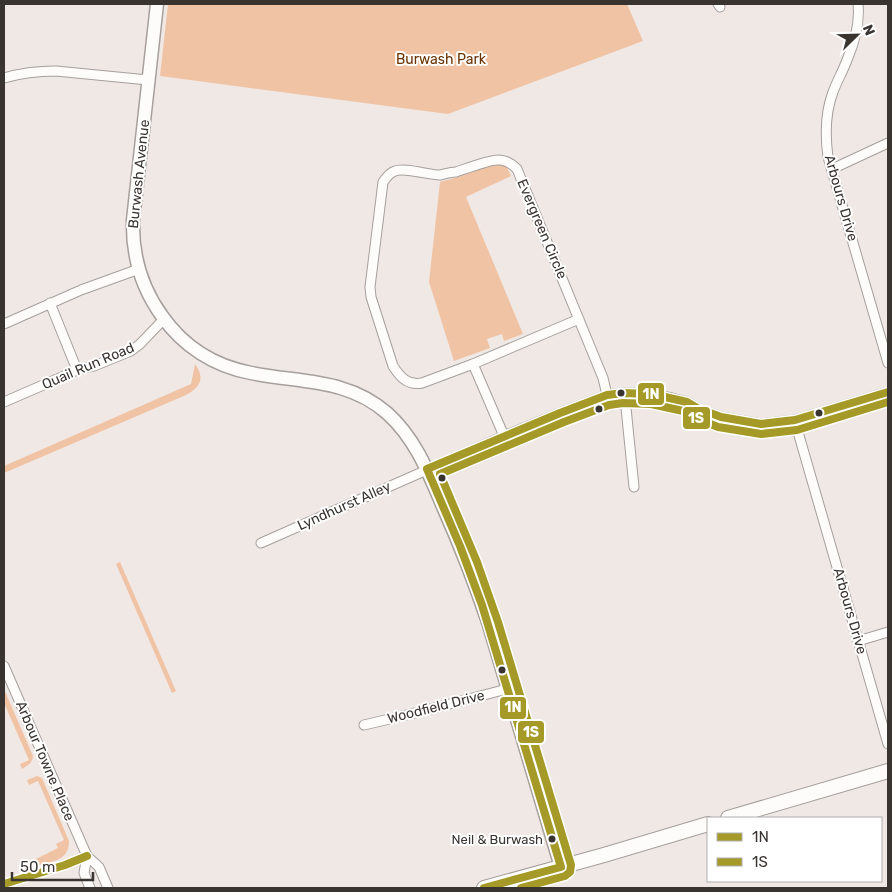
<svg xmlns="http://www.w3.org/2000/svg" width="892" height="892" font-family="Rubik,sans-serif">
<style>
.green{fill:#f1c3a5}
.lines{fill:none;stroke-linecap:round;stroke-linejoin:round}
.street-casing{stroke:#a69f9c;stroke-width:11}
.secondary-casing{stroke:#a69f9c;stroke-width:15}
.primary-casing{stroke:#a69f9c;stroke-width:16}
.street{stroke:#fdfcfb;stroke-width:9}
.secondary{stroke:#fdfcfb;stroke-width:12}
.primary{stroke:#fdfcfb;stroke-width:14}
.bus-1-casing{stroke:#fff;stroke-width:11}
.bus-2-casing{stroke:#fff;stroke-width:11}
.bus-1{stroke:#a59a27;stroke-width:8}
.bus-2{stroke:#a59a27;stroke-width:8}
.bus-dot{fill:#3a3431;stroke:#fff;stroke-width:2}
.labels{text-anchor:middle;dominant-baseline:central;stroke-width:4;stroke-linejoin:round;paint-order:stroke}
.bus-label{font-size:13px;fill:#3a3431;stroke:#fff;text-anchor:end}
.park-label{font-size:14px;fill:#693302;stroke:#fff}
.street-label{font-size:14px;fill:#3a3431;stroke:#fff}
.line-badge{stroke:#fff;stroke-width:2}
.badge-label{font-size:14px;text-anchor:middle;font-weight:bold;fill:#fff}
</style>
<rect width="100%" height="100%" fill="#f0e8e4"/>
<g class="green">
<path d="M 168,4 L 627,4 L 643,41 L 448,114 L 160,76 Z"/>
<path d="M 497,163 L 506,165 L 511,176 L 466,197 L 523,334 L 504,341 L 502,334 L 487,339 L 490,348 L 454,361 L 429,282 L 440,182 L 458,177 Z"/>
<path d="M 195,364 C 205,378 201,387 186,395 L 4,473 L 4,466 L 191,384 Z"/>
<path d="M 120,562 L 176,691 L 172,693 L 116,564 Z"/>
<path d="M 4,689 L 33,756 C 32,764 28,765 22,769 L 20,764 L 29,760 L 4,703 Z"/>
<path d="M 37,776 L 42,778 L 69,841 C 69,862 51,861 35,866 L 32,864 L 32,861 L 58,848 L 56,844 L 64,840 L 38,781 L 29,785 L 27,780 Z"/>
</g>
<g class="lines">
<defs>
<g id="street">
<path d="M 718,4 L 720,7"/>
<path d="M 858,4 C 860,22 854,44 847,60 C 843,71 837,81 833,92 C 825,113 825,135 828,157 L 888,363"/>
<path d="M 4,78 C 21,73 38,71 56,71 L 148,80"/>
<path d="M 832,169 L 888,143"/>
<path d="M 50,303 L 77,370"/>
<path d="M 579,319 L 473,364 L 422,383 C 408,386 400,377 393,366 L 371,297 L 370,287 L 383,182 C 386,178 389,173 395,171 C 405,167 428,175 440,175 C 445,174 450,172 456,172 C 465,169 491,159 499,160 C 507,160 512,164 517,169 L 603,378 L 607,395"/>
<path d="M 4,324 L 81,290 L 139,269"/>
<path d="M 473,364 L 504,436"/>
<path d="M 623,393 L 626,408 L 634,487"/>
<path d="M 4,402 L 64,376 L 77,370 L 94,366 L 131,351 L 140,344 L 164,319"/>
<path d="M 795,420 L 798,432 L 888,744"/>
<path d="M 261,543 L 504,436 L 560,413 L 607,395 L 623,393 L 652,394 L 672,398 L 687,402 L 697,408 L 721,417 L 761,424 L 795,420 L 888,392"/>
<path d="M 858,641 L 888,632"/>
<path d="M 4,666 L 87,856 L 99,867 L 108,888"/>
<path d="M 364,725 L 419,712 L 507,689"/>
<path d="M 87,856 L 84,873 L 90,888"/>
</g>
<path id="secondary" d="M 157,4 L 133,220 C 132,256 141,287 162,316 C 183,346 214,366 251,373 C 300,383 347,378 387,413 C 416,439 429,474 444,509 C 461,547 476,586 489,625 L 561,867"/>
<g id="primary">
<path d="M 728,818 L 888,771"/>
<path d="M 484,888 L 604,855 L 708,824"/>
</g>
</defs>
<use href="#street" class="street-casing"/>
<use href="#secondary" class="secondary-casing"/>
<use href="#primary" class="primary-casing"/>
<use href="#street" class="street"/>
<use href="#secondary" class="secondary"/>
<use href="#primary" class="primary"/>
<defs>
<g id="bus-1">
<path d="M 4,884 L 65,865 L 87,856"/>
<path d="M 484,888 L 561,867 L 482,605 L 460,546 L 427,469 L 560,413 L 607,395 L 623,393 L 652,394 L 687,402 L 697,408 L 721,417 L 761,424 L 795,420 L 888,392"/>
</g>
<path id="bus-2" d="M 521,888 L 565,876 L 570,872 L 571,865 L 498,622 L 477,562 L 440,474 L 564,422 L 609,405 L 623,403 L 651,404 L 683,411 L 693,417 L 718,427 L 761,434 L 797,430 L 888,402"/>
</defs>
<use href="#bus-1" class="bus-1-casing"/>
<use href="#bus-2" class="bus-2-casing"/>
<use href="#bus-1" class="bus-1"/>
<use href="#bus-2" class="bus-2"/>
</g>
<g class="bus-dot">
<circle cx="621" cy="393" r="4.5"/>
<circle cx="599" cy="409" r="4.5"/>
<circle cx="819" cy="413" r="4.5"/>
<circle cx="442" cy="478" r="4.5"/>
<circle cx="502" cy="670" r="4.5"/>
<circle cx="552" cy="839" r="4.5"/>
</g>
<g class="labels">
<g class="bus-label">
<text x="543" y="839">Neil &amp; Burwash</text>
</g>
<g class="park-label">
<text x="441" y="59">Burwash Park</text>
</g>
<g class="street-label">
<text transform="translate(139 174) rotate(-84)">Burwash Avenue</text>
<text transform="translate(841 198) rotate(74)">Arbours Drive</text>
<text transform="translate(542 229) rotate(67)">Evergreen Circle</text>
<text transform="translate(88 366) rotate(-23)">Quail Run Road</text>
<text transform="translate(344 506) rotate(-24)">Lyndhurst Alley</text>
<text transform="translate(850 611) rotate(74)">Arbours Drive</text>
<text transform="translate(436 707) rotate(-14)">Woodfield Drive</text>
<text transform="translate(45 761) rotate(67)">Arbour Towne Place</text>
</g>
</g>
<g class="line-badge">
<rect x="637" y="382" width="28" height="24" rx="5" fill="#a59a27"/>
<rect x="682" y="406" width="29" height="24" rx="5" fill="#a59a27"/>
<rect x="499" y="696" width="28" height="24" rx="5" fill="#a59a27"/>
<rect x="517" y="720" width="28" height="24" rx="5" fill="#a59a27"/>
</g>
<g class="badge-label">
<text x="651" y="399">1N</text>
<text x="696" y="423">1S</text>
<text x="513" y="712">1N</text>
<text x="531" y="737">1S</text>
</g>
<rect width="892" height="892" fill="none" stroke="#3a3431" stroke-width="10"/>
<rect x="707" y="817" width="175" height="65" fill="#ffffff" stroke="#b0aead"/>
<rect x="717" y="833" width="25" height="8" fill="#a59a27" stroke="#b0aead"/>
<text x="752" y="842" font-size="15" fill="#3a3431">1N</text>
<rect x="717" y="858" width="25" height="8" fill="#a59a27" stroke="#b0aead"/>
<text x="752" y="867" font-size="15" fill="#3a3431">1S</text>
<g transform="translate(857 35) rotate(67)" stroke="#ffffff" stroke-width="4" paint-order="stroke">
<path d="M0-4L9 19L0 12L-9 19Z" fill="#3a3431"/>
<text y="-8" font-size="14" font-weight="bold" text-anchor="middle" fill="#3a3431">N</text>
</g>
<path d="M12 872v8h81v-8" fill="none" stroke="#3a3431" stroke-width="2.5"/>
<text x="20" y="872" font-size="15" fill="#3a3431" stroke="#ffffff" stroke-width="4" paint-order="stroke">50 m</text>
</svg>
